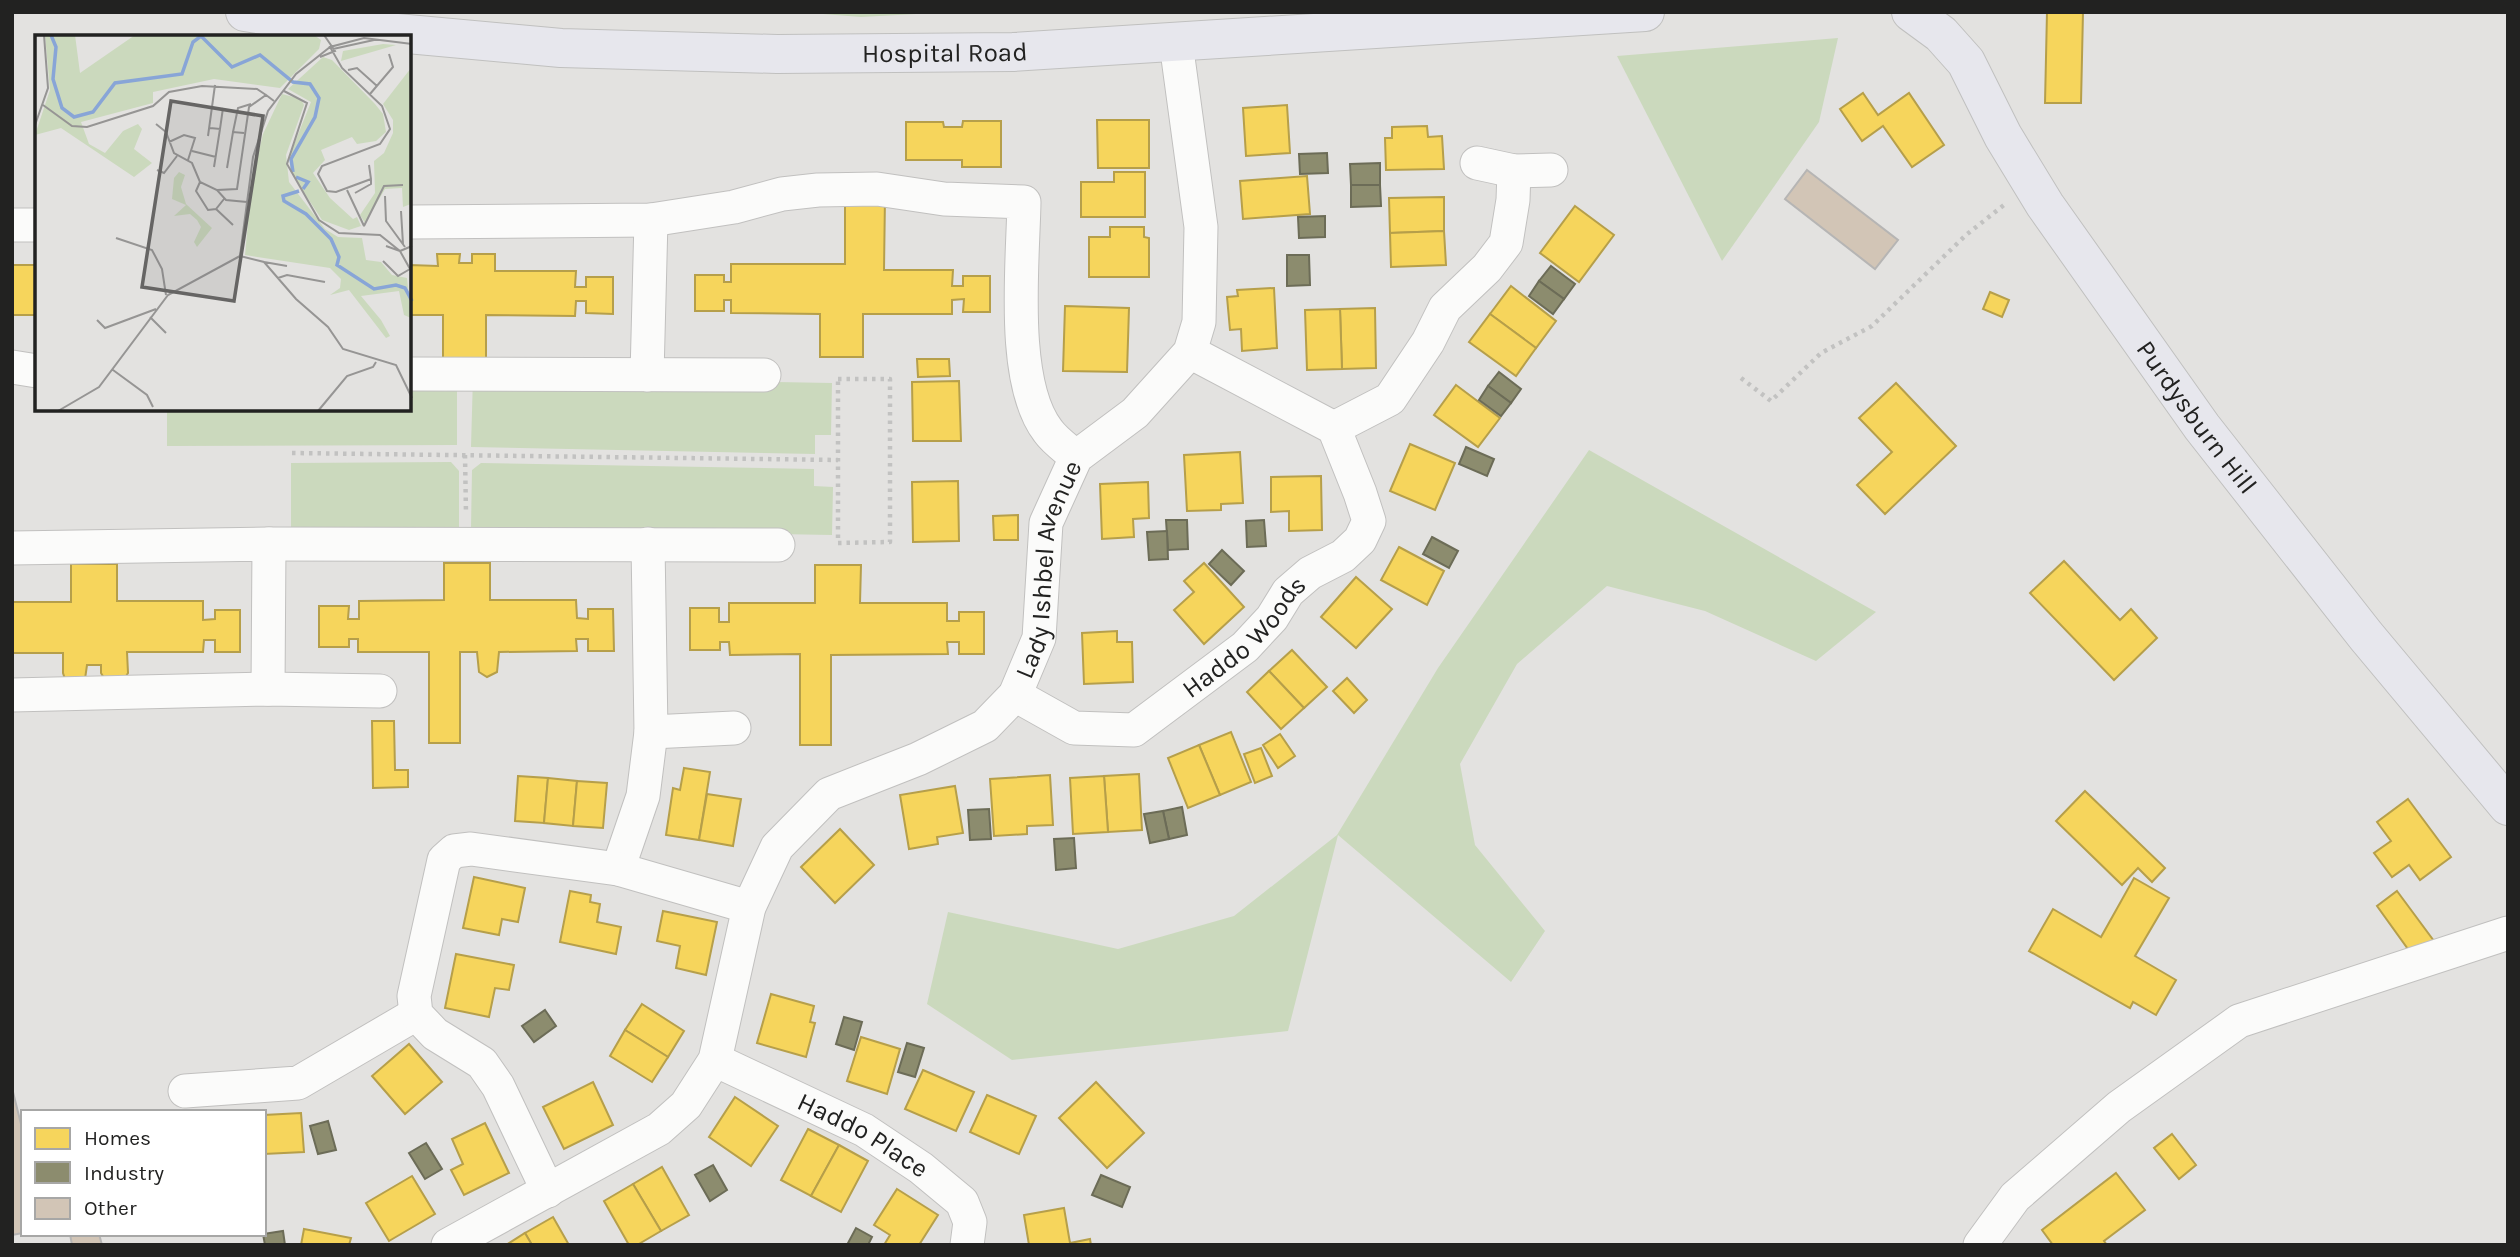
<svg xmlns="http://www.w3.org/2000/svg" width="2520" height="1257" font-family="Karla,sans-serif">
<style>
.green{fill:#cbd9bd}
.homes{fill:#f6d55c;stroke:#b69f4a;stroke-width:2}
.industry{fill:#8c8c6e;stroke:#6c6c57;stroke-width:2}
.building{fill:#d2c5b6;stroke:#b6b5b4;stroke-width:2}
.lines{fill:none;stroke-linecap:round;stroke-linejoin:round}
.minor-casing{stroke:#c1c0bf;stroke-width:35}
.major-casing{stroke:#c0c0bf;stroke-width:40}
.path{stroke:#c2c2c1;stroke-width:4.5;stroke-dasharray:3.5 5;stroke-linecap:butt}
.minor{stroke:#fbfbfa;stroke-width:33}
.major{stroke:#e7e7ed;stroke-width:38}
.labels{text-anchor:middle;dominant-baseline:central;stroke-width:7;stroke-linejoin:round;paint-order:stroke}
.street-label{font-size:26px;fill:#222221;stroke:#fff}
.inset-river{fill:none;stroke:#88a5d7;stroke-width:3.5}
.inset-road{fill:none;stroke:#969594;stroke-width:2}
.view{fill:#666564;fill-opacity:0.15;stroke:#666564;stroke-width:3.5}
.inset-edge{fill:none;stroke:#222221;stroke-width:3.5}
</style>
<rect width="100%" height="100%" fill="#e3e2e0"/>
<g class="green">
<path d="M 798,12 L 953,12 L 861,17 Z"/>
<path d="M 1838,38 L 1819,122 L 1722,261 L 1617,56 Z"/>
<path d="M 473,376 L 832,383 L 831,435 L 815,435 L 815,454 L 471,447 Z"/>
<path d="M 410,379 L 457,379 L 457,445 L 167,446 L 167,410 L 410,410 Z"/>
<path d="M 1589,450 L 1876,612 L 1816,661 L 1705,611 L 1607,586 L 1517,664 L 1460,764 L 1475,845 L 1545,931 L 1511,982 L 1338,835 L 1288,1031 L 1012,1060 L 927,1004 L 948,912 L 1118,949 L 1234,916 L 1337,835 L 1438,668 Z"/>
<path d="M 451,462 L 459,471 L 459,529 L 291,530 L 291,463 Z"/>
<path d="M 481,463 L 814,469 L 814,486 L 833,487 L 832,535 L 471,528 L 472,470 Z"/>
</g>
<g class="homes">
<path d="M 2047,12 L 2083,12 L 2081,103 L 2045,103 Z"/>
<path d="M 1863,93 L 1878,115 L 1909,93 L 1944,145 L 1912,167 L 1883,126 L 1862,141 L 1840,109 Z"/>
<path d="M 1287,105 L 1290,153 L 1246,156 L 1243,108 Z"/>
<path d="M 1097,120 L 1149,120 L 1149,168 L 1098,168 Z"/>
<path d="M 963,121 L 1001,121 L 1001,167 L 962,167 L 962,160 L 906,160 L 906,122 L 943,122 L 944,127 L 962,127 Z"/>
<path d="M 1427,126 L 1428,137 L 1442,136 L 1444,169 L 1386,170 L 1385,138 L 1392,138 L 1392,127 Z"/>
<path d="M 1114,172 L 1145,172 L 1145,217 L 1081,217 L 1081,182 L 1114,182 Z"/>
<path d="M 1307,176 L 1310,214 L 1243,219 L 1240,181 Z"/>
<path d="M 845,196 L 885,196 L 884,270 L 953,270 L 952,286 L 963,286 L 963,276 L 990,276 L 990,312 L 963,312 L 964,299 L 952,300 L 952,314 L 863,314 L 863,357 L 820,357 L 820,314 L 731,313 L 731,300 L 724,300 L 724,311 L 695,311 L 695,275 L 724,275 L 724,282 L 731,282 L 731,264 L 845,264 Z"/>
<path d="M 1444,197 L 1444,231 L 1390,233 L 1389,198 Z"/>
<path d="M 1575,206 L 1614,235 L 1579,282 L 1540,253 Z"/>
<path d="M 1110,227 L 1144,227 L 1144,237 L 1149,238 L 1149,277 L 1089,277 L 1089,237 L 1110,237 Z"/>
<path d="M 1444,231 L 1446,265 L 1391,267 L 1390,233 Z"/>
<path d="M 437,254 L 460,254 L 459,263 L 472,263 L 472,254 L 495,254 L 495,271 L 576,271 L 575,287 L 586,287 L 586,277 L 613,277 L 613,314 L 586,313 L 586,301 L 576,301 L 575,316 L 486,315 L 486,358 L 443,358 L 443,315 L 410,315 L 410,265 L 438,266 Z"/>
<rect x="12" y="265" width="25" height="50"/>
<path d="M 1511,286 L 1556,321 L 1536,348 L 1490,314 Z"/>
<path d="M 1274,288 L 1277,348 L 1242,351 L 1241,329 L 1230,330 L 1227,297 L 1238,296 L 1237,290 Z"/>
<path d="M 1990,292 L 2009,300 L 2002,317 L 1983,309 Z"/>
<path d="M 1065,306 L 1129,308 L 1127,372 L 1063,371 Z"/>
<path d="M 1375,308 L 1376,368 L 1342,369 L 1340,309 Z"/>
<path d="M 1340,309 L 1342,369 L 1307,370 L 1305,310 Z"/>
<path d="M 1490,314 L 1536,348 L 1516,376 L 1469,342 Z"/>
<path d="M 917,359 L 949,359 L 950,376 L 918,377 Z"/>
<path d="M 959,381 L 961,441 L 913,441 L 912,382 Z"/>
<path d="M 1896,383 L 1956,446 L 1885,514 L 1857,485 L 1892,452 L 1859,418 Z"/>
<path d="M 1456,385 L 1500,418 L 1478,447 L 1434,415 Z"/>
<path d="M 1410,444 L 1455,463 L 1435,510 L 1390,491 Z"/>
<path d="M 1240,452 L 1243,503 L 1221,504 L 1221,510 L 1187,511 L 1184,455 Z"/>
<path d="M 1321,476 L 1322,530 L 1289,531 L 1289,511 L 1271,512 L 1271,477 Z"/>
<path d="M 958,481 L 959,541 L 913,542 L 912,482 Z"/>
<path d="M 1148,482 L 1149,518 L 1133,519 L 1134,537 L 1102,539 L 1100,484 Z"/>
<path d="M 1018,515 L 1018,540 L 994,540 L 993,516 Z"/>
<path d="M 1399,547 L 1444,571 L 1427,605 L 1381,580 Z"/>
<path d="M 2064,561 L 2120,620 L 2131,609 L 2157,638 L 2114,680 L 2030,593 Z"/>
<path d="M 444,563 L 490,563 L 490,600 L 576,600 L 577,618 L 588,619 L 588,609 L 613,609 L 614,651 L 588,651 L 588,639 L 576,639 L 577,651 L 499,652 L 497,672 L 487,677 L 479,672 L 477,652 L 460,652 L 460,743 L 429,743 L 429,652 L 358,652 L 358,639 L 349,639 L 349,647 L 319,647 L 319,606 L 349,606 L 348,619 L 359,619 L 359,601 L 444,600 Z"/>
<path d="M 1204,563 L 1244,607 L 1204,644 L 1174,610 L 1194,592 L 1184,581 Z"/>
<path d="M 71,564 L 117,564 L 117,601 L 203,601 L 203,620 L 215,619 L 215,610 L 240,610 L 240,652 L 215,652 L 215,640 L 204,640 L 203,652 L 127,652 L 128,673 L 125,678 L 105,680 L 101,673 L 101,665 L 87,665 L 85,679 L 65,679 L 63,673 L 63,653 L 12,653 L 12,602 L 71,602 Z"/>
<path d="M 815,565 L 861,565 L 860,603 L 947,603 L 947,621 L 959,621 L 959,612 L 984,612 L 984,654 L 959,654 L 959,642 L 947,642 L 948,654 L 831,655 L 831,745 L 800,745 L 800,654 L 730,655 L 729,642 L 720,642 L 720,650 L 690,650 L 690,608 L 719,608 L 719,622 L 729,622 L 729,603 L 815,603 Z"/>
<path d="M 1356,577 L 1392,609 L 1356,648 L 1321,617 Z"/>
<path d="M 1117,631 L 1117,642 L 1132,642 L 1133,682 L 1084,684 L 1082,633 Z"/>
<path d="M 1292,650 L 1327,687 L 1304,708 L 1269,671 Z"/>
<path d="M 1269,671 L 1304,708 L 1281,729 L 1247,692 Z"/>
<path d="M 1347,678 L 1367,700 L 1354,713 L 1333,691 Z"/>
<path d="M 372,721 L 394,721 L 395,770 L 408,770 L 408,787 L 373,788 Z"/>
<path d="M 1231,732 L 1251,782 L 1220,795 L 1199,745 Z"/>
<path d="M 1280,734 L 1295,756 L 1278,768 L 1263,745 Z"/>
<path d="M 1199,745 L 1220,795 L 1188,808 L 1168,758 Z"/>
<path d="M 1261,748 L 1272,776 L 1255,783 L 1244,754 Z"/>
<path d="M 684,768 L 710,772 L 699,840 L 666,835 L 673,788 L 680,790 Z"/>
<path d="M 1139,774 L 1142,830 L 1108,832 L 1104,776 Z"/>
<path d="M 1050,775 L 1053,825 L 1027,826 L 1027,834 L 994,836 L 990,779 Z"/>
<path d="M 518,776 L 548,778 L 544,823 L 515,821 Z"/>
<path d="M 1104,776 L 1108,832 L 1073,834 L 1070,778 Z"/>
<path d="M 548,778 L 577,781 L 573,826 L 544,823 Z"/>
<path d="M 577,781 L 607,783 L 603,828 L 573,826 Z"/>
<path d="M 955,786 L 963,833 L 937,837 L 938,844 L 909,849 L 900,795 Z"/>
<path d="M 2085,791 L 2165,868 L 2152,882 L 2138,868 L 2122,885 L 2056,821 Z"/>
<path d="M 707,794 L 741,799 L 733,846 L 699,840 Z"/>
<path d="M 2408,799 L 2451,857 L 2420,880 L 2409,865 L 2392,877 L 2374,853 L 2391,841 L 2377,822 Z"/>
<path d="M 840,829 L 874,865 L 835,903 L 801,867 Z"/>
<path d="M 474,877 L 525,888 L 518,922 L 502,919 L 499,935 L 463,928 Z"/>
<path d="M 2134,878 L 2169,898 L 2135,956 L 2176,980 L 2156,1015 L 2133,1002 L 2130,1008 L 2029,951 L 2053,909 L 2101,937 Z"/>
<path d="M 570,891 L 591,895 L 590,902 L 600,904 L 597,922 L 621,927 L 616,954 L 560,942 Z"/>
<path d="M 2397,891 L 2434,941 L 2413,956 L 2377,906 Z"/>
<path d="M 663,911 L 717,922 L 706,975 L 676,968 L 680,946 L 657,941 Z"/>
<path d="M 456,954 L 514,965 L 509,990 L 495,988 L 489,1017 L 445,1008 Z"/>
<path d="M 771,994 L 814,1006 L 810,1022 L 815,1023 L 806,1057 L 757,1043 Z"/>
<path d="M 642,1004 L 684,1031 L 668,1057 L 625,1030 Z"/>
<path d="M 625,1030 L 668,1057 L 652,1082 L 610,1056 Z"/>
<path d="M 861,1037 L 900,1049 L 887,1094 L 847,1081 Z"/>
<path d="M 409,1044 L 442,1082 L 405,1114 L 372,1076 Z"/>
<path d="M 923,1070 L 974,1092 L 956,1131 L 905,1109 Z"/>
<path d="M 593,1082 L 613,1125 L 564,1149 L 543,1107 Z"/>
<path d="M 1096,1082 L 1144,1133 L 1107,1168 L 1059,1118 Z"/>
<path d="M 987,1095 L 1036,1116 L 1019,1154 L 970,1132 Z"/>
<path d="M 735,1097 L 778,1126 L 751,1166 L 709,1137 Z"/>
<path d="M 301,1113 L 304,1152 L 264,1154 L 264,1115 Z"/>
<path d="M 485,1123 L 509,1173 L 464,1195 L 451,1170 L 463,1164 L 452,1139 Z"/>
<path d="M 808,1129 L 839,1145 L 811,1196 L 781,1180 Z"/>
<path d="M 2172,1134 L 2196,1165 L 2179,1179 L 2154,1148 Z"/>
<path d="M 839,1145 L 868,1161 L 841,1212 L 811,1196 Z"/>
<path d="M 662,1167 L 689,1215 L 661,1231 L 633,1184 Z"/>
<path d="M 2116,1173 L 2145,1210 L 2104,1241 L 2107,1245 L 2053,1245 L 2042,1230 Z"/>
<path d="M 412,1176 L 435,1214 L 389,1241 L 366,1203 Z"/>
<path d="M 633,1184 L 661,1231 L 637,1245 L 629,1245 L 604,1201 Z"/>
<path d="M 897,1189 L 938,1215 L 919,1245 L 884,1245 L 890,1235 L 874,1225 Z"/>
<path d="M 1064,1208 L 1070,1243 L 1090,1239 L 1091,1245 L 1029,1245 L 1024,1215 Z"/>
<path d="M 553,1217 L 569,1245 L 532,1245 L 525,1233 Z"/>
<path d="M 304,1229 L 351,1238 L 349,1245 L 301,1245 Z"/>
<path d="M 525,1233 L 532,1245 L 506,1245 Z"/>
</g>
<g class="industry">
<path d="M 1327,153 L 1328,173 L 1300,174 L 1299,154 Z"/>
<path d="M 1380,163 L 1380,185 L 1351,185 L 1350,164 Z"/>
<path d="M 1351,185 L 1380,185 L 1381,206 L 1351,207 Z"/>
<path d="M 1325,216 L 1325,237 L 1299,238 L 1298,217 Z"/>
<path d="M 1287,255 L 1309,255 L 1310,285 L 1287,286 Z"/>
<path d="M 1551,266 L 1575,284 L 1564,299 L 1539,281 Z"/>
<path d="M 1539,281 L 1564,299 L 1553,314 L 1529,296 Z"/>
<path d="M 1499,372 L 1521,389 L 1511,403 L 1488,386 Z"/>
<path d="M 1488,386 L 1511,403 L 1501,416 L 1479,400 Z"/>
<path d="M 1466,447 L 1494,459 L 1487,476 L 1459,464 Z"/>
<path d="M 1166,520 L 1187,520 L 1188,549 L 1168,550 Z"/>
<path d="M 1264,520 L 1266,546 L 1247,547 L 1246,521 Z"/>
<path d="M 1167,531 L 1168,559 L 1149,560 L 1147,532 Z"/>
<path d="M 1432,537 L 1458,551 L 1449,568 L 1423,554 Z"/>
<path d="M 1222,550 L 1244,571 L 1231,585 L 1209,564 Z"/>
<path d="M 1182,807 L 1187,835 L 1169,839 L 1163,811 Z"/>
<path d="M 989,809 L 991,839 L 970,840 L 968,810 Z"/>
<path d="M 1163,811 L 1169,839 L 1150,843 L 1144,814 Z"/>
<path d="M 1074,838 L 1076,868 L 1056,870 L 1054,839 Z"/>
<path d="M 545,1010 L 556,1026 L 534,1042 L 522,1026 Z"/>
<path d="M 844,1017 L 862,1022 L 854,1050 L 836,1044 Z"/>
<path d="M 907,1043 L 924,1048 L 915,1077 L 898,1072 Z"/>
<path d="M 328,1121 L 336,1150 L 318,1154 L 310,1126 Z"/>
<path d="M 426,1143 L 442,1169 L 425,1179 L 409,1153 Z"/>
<path d="M 713,1165 L 727,1190 L 710,1201 L 695,1175 Z"/>
<path d="M 1101,1175 L 1130,1187 L 1122,1207 L 1092,1195 Z"/>
<path d="M 856,1228 L 872,1237 L 868,1245 L 847,1245 Z"/>
<path d="M 283,1231 L 285,1245 L 265,1245 L 263,1234 Z"/>
</g>
<g class="building">
<path d="M 1807,170 L 1898,240 L 1875,269 L 1785,199 Z"/>
<path d="M 12,1088 L 23,1132 L 23,1233 L 12,1235 Z"/>
<path d="M 70,1234 L 99,1234 L 102,1245 L 72,1245 Z"/>
</g>
<g class="lines">
<defs>
<g id="minor">
<path d="M 1477,163 L 1514,171 L 1551,170"/>
<path d="M 410,222 L 651,220 L 734,207 L 782,194 L 818,190 L 877,189 L 944,199 L 1024,202 C 1023,262 1010,382 1048,431 C 1055,441 1067,449 1076,457"/>
<path d="M 12,225 L 37,225"/>
<path d="M 12,367 L 37,371"/>
<path d="M 410,374 L 764,375"/>
<path d="M 647,375 L 651,220"/>
<path d="M 1334,428 L 1390,399 L 1428,342 L 1445,308 L 1487,268 L 1506,243 L 1513,200 L 1514,171"/>
<path d="M 269,544 L 778,545"/>
<path d="M 12,548 L 269,544 L 268,689"/>
<path d="M 12,695 L 268,689 L 380,691"/>
<path id="s1" d="M 1015,695 L 1074,728 L 1134,730 L 1245,647 L 1272,618 L 1288,592 L 1310,573 L 1343,556 L 1360,540 L 1369,521 L 1360,493 L 1334,428 L 1190,352"/>
<path d="M 651,732 L 734,728"/>
<path d="M 618,869 L 643,796 L 651,732 L 648,544"/>
<path id="s2" d="M 715,1060 L 864,1130 L 921,1168 L 962,1202 L 970,1222 L 967,1245"/>
<path d="M 185,1091 L 298,1083 L 416,1014"/>
<path d="M 548,1191 L 498,1086 L 482,1063 L 435,1034 L 416,1014 L 414,996 L 444,860 L 454,851 L 471,849 L 618,869 L 749,907"/>
<path id="s3" d="M 448,1245 L 659,1129 L 686,1105 L 715,1060 L 749,907 L 777,847 L 829,794 L 918,759 L 985,726 L 1015,695 L 1039,638 L 1046,523 L 1076,457 L 1135,413 L 1190,352 L 1199,322 L 1201,227 L 1176,43"/>
<path d="M 1980,1245 L 2015,1197 L 2119,1107 L 2239,1021 L 2508,933"/>
</g>
<g id="major">
<path id="s4" d="M 245,12 L 342,28 L 561,48 L 777,54 L 1013,52 L 1645,12"/>
<path id="s5" d="M 1911,12 L 1941,34 L 1966,62 L 2003,136 L 2045,205 L 2202,427 L 2366,636 L 2508,806"/>
</g>
</defs>
<use href="#minor" class="minor-casing"/>
<use href="#major" class="major-casing"/>
<g class="path">
<path d="M 1741,378 L 1771,401 L 1821,353 L 1872,326 L 1966,235 L 2004,205"/>
<path d="M 838,379 L 890,379 L 890,542 L 838,543 Z"/>
<path d="M 292,453 L 838,460"/>
<path d="M 465,455 L 466,514"/>
</g>
<use href="#minor" class="minor"/>
<use href="#major" class="major"/>
</g>
<g class="labels">
<g class="street-label">
<text stroke="none"><textPath href="#s4" startOffset="702">Hospital Road</textPath></text>
<text stroke="none"><textPath href="#s5" startOffset="499">Purdysburn Hill</textPath></text>
<text stroke="none"><textPath href="#s3" startOffset="973">Lady Ishbel Avenue</textPath></text>
<text stroke="none"><textPath href="#s1" startOffset="273">Haddo Woods</textPath></text>
<text stroke="none"><textPath href="#s2" startOffset="166">Haddo Place</textPath></text>
</g>
</g>
<g transform="translate(35 35)">
<rect width="376" height="376" fill="#e3e2e0"/>
<path d="M 10,0 L 40,0 L 45,38 L 100,0 L 279,0 L 286,5 L 284,14 L 245,53 L 179,44 L 118,57 L 118,68 L 46,87 L 54,109 L 70,118 L 88,96 L 103,89 L 107,94 L 99,114 L 117,128 L 99,142 L 26,93 L 0,100 L 15,55 ZM 348,9 L 361,10 L 306,26 L 308,16 ZM 288,22 L 297,25 L 340,69 L 348,79 L 351,97 L 341,106 L 322,109 L 317,102 L 286,115 L 290,125 L 278,138 L 295,163 L 318,184 L 322,182 L 326,191 L 314,195 L 287,185 L 255,136 L 256,117 L 276,67 L 253,54 ZM 376,33 L 376,169 L 368,172 L 367,153 L 350,154 L 330,188 L 325,180 L 340,158 L 339,126 L 349,118 L 358,98 L 358,85 L 348,69 ZM 247,59 L 266,64 L 269,70 L 251,120 L 254,147 L 290,194 L 303,202 L 327,203 L 331,225 L 346,227 L 357,240 L 372,243 L 376,283 L 369,280 L 364,256 L 326,261 L 346,285 L 355,301 L 351,303 L 314,255 L 295,260 L 305,253 L 306,244 L 295,233 L 210,220 L 217,144 L 228,99 ZM 144,137 L 150,140 L 146,152 L 151,169 L 177,193 L 162,212 L 159,207 L 166,192 L 162,185 L 155,179 L 139,181 L 151,170 L 137,164 L 139,143 Z" fill="#cbd9bd"/>
<path class="inset-river" d="M 16,0 L 21,12 L 18,44 L 27,73 L 39,82 L 58,77 L 80,48 L 147,39 L 158,7 L 166,1 L 197,32 L 225,20 L 258,47 L 275,49 L 284,63 L 280,82 L 256,124 L 258,137M 261,142 L 273,147 L 268,154M 264,156 L 248,161 L 249,166 L 271,179 L 296,204 L 304,222 L 302,230 L 339,254 L 361,250 L 370,253 L 377,266"/>
<path class="inset-road" d="M 298,14 L 339,5M 285,22 L 300,16 L 289,0M 313,35 L 322,33 L 342,51M 249,56 L 272,68 L 252,129 L 284,185 L 304,198 L 345,200 L 365,216 L 377,211M 335,59 L 358,32 L 354,19M 8,70 L 37,91 L 52,92 L 118,71 L 134,57 L 167,51 L 222,54 L 231,60M 121,89 L 131,97 L 139,118 L 157,128 L 165,147 L 182,155 L 191,165 L 212,167M 0,90 L 13,53 L 9,0M 175,93 L 185,94 L 188,73M 198,97 L 203,73 L 216,69M 173,101 L 180,50M 134,107 L 149,100 L 160,103 L 153,125M 157,116 L 181,122M 334,130 L 336,144 L 301,157 L 292,156 L 283,139 L 287,131 L 345,109 L 355,94 L 347,71 L 307,33 L 295,12 L 329,3 L 377,9M 179,132 L 185,94M 192,133 L 198,97 L 209,98M 122,135 L 129,138 L 142,121M 165,147 L 161,156 L 173,175 L 181,174 L 189,164M 182,155 L 202,154 L 214,72 L 231,60 L 239,66M 312,155 L 329,191M 320,158 L 336,149 L 336,144M 350,161 L 351,186 L 370,212M 181,174 L 198,190M 366,176 L 368,209M 329,191 L 349,151 L 368,150M 81,203 L 117,215 L 127,234 L 131,260M 205,221 L 229,227 L 261,264 L 293,292 L 308,314 L 361,330 L 377,363M 348,226 L 363,241 L 375,234 L 365,216 L 351,211M 229,227 L 252,231M 243,243 L 252,240 L 290,247M 115,282 L 131,298M 62,285 L 70,293 L 121,274M 78,335 L 112,360 L 118,372M 23,376 L 64,352 L 133,260 L 205,221 L 218,122 L 233,76 L 261,39 L 295,12M 283,376 L 312,341 L 338,332 L 341,327"/>
<path class="view" d="M 136,66 L 228,81 L 199,266 L 107,252 Z"/>
<rect width="376" height="376" class="inset-edge"/>
</g>
<rect width="2520" height="1257" fill="none" stroke="#222221" stroke-width="28"/>
<rect x="21" y="1110" width="245" height="126" fill="#ffffff" stroke="#a7a7a6" stroke-width="2"/>
<rect x="35" y="1128" width="35" height="21" fill="#f6d55c" stroke="#a7a7a6" stroke-width="2"/>
<text x="84" y="1145" font-size="21" fill="#222221">Homes</text>
<rect x="35" y="1162" width="35" height="21" fill="#8c8c6e" stroke="#a7a7a6" stroke-width="2"/>
<text x="84" y="1180" font-size="21" fill="#222221">Industry</text>
<rect x="35" y="1198" width="35" height="21" fill="#d2c5b6" stroke="#a7a7a6" stroke-width="2"/>
<text x="84" y="1215" font-size="21" fill="#222221">Other</text>
</svg>
